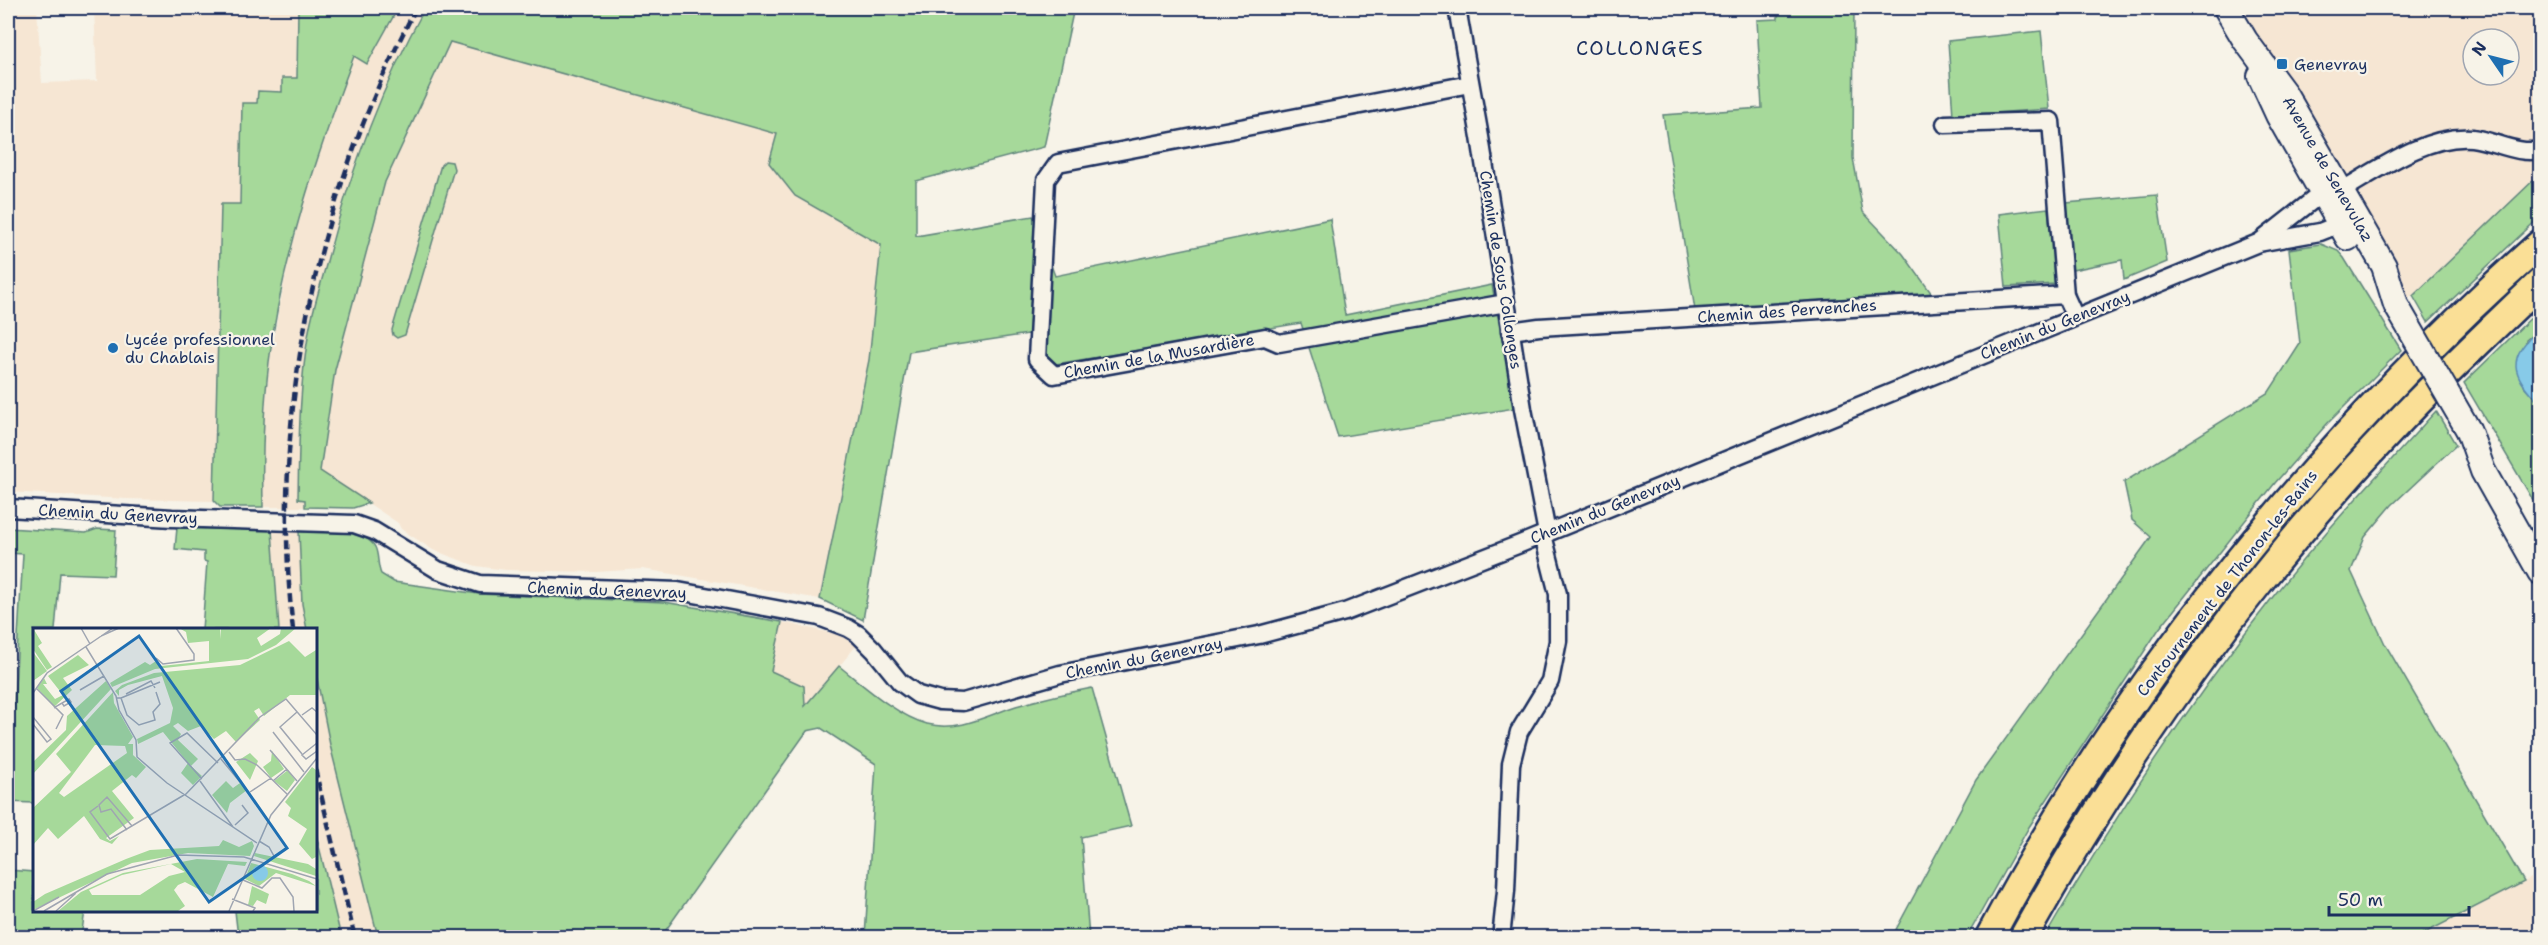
<svg xmlns="http://www.w3.org/2000/svg" width="2548" height="945" font-family="'Shantell Sans',sans-serif">
<style>
.built{fill:#f6e6d3;fill-rule:evenodd}
.green{fill:#a6d99a;stroke:#60847c;stroke-width:1.5}
.water{fill:#87cae8;stroke:#5c8cb1;stroke-width:1.5}
.lines{fill:none;stroke-linecap:round;stroke-linejoin:round}
.minor-casing{stroke:#1b2f5e;stroke-width:21}
.secondary-casing{stroke:#1b2f5e;stroke-width:28}
.trunk-casing{stroke:#1b2f5e;stroke-width:32}
.minor{stroke:#f7f3e8;stroke-width:16}
.secondary{stroke:#f7f3e8;stroke-width:24}
.trunk{stroke:#fadf96;stroke-width:27}
.rail{stroke:#1b2f5e;stroke-width:4.5;stroke-dasharray:9 4.5;stroke-linecap:butt}
.secondary-bridge-casing{stroke:#1b2f5e;stroke-width:28;stroke-linecap:butt}
.secondary-bridge{stroke:#f7f3e8;stroke-width:24}
.poi-dot{fill:#1f6fb2;stroke:#f7f3e8;stroke-width:2}
.labels{text-anchor:middle;dominant-baseline:central;stroke-width:4.5;stroke-linejoin:round;paint-order:stroke}
.poi-label{font-size:16px;fill:#1b2f5e;stroke:#f7f3e8;text-anchor:start}
.street-label{font-size:16px;fill:#1b2f5e;stroke:#f7f3e8}
.quarter-label{font-size:20px;letter-spacing:1.5px;fill:#1b2f5e;stroke:#f7f3e8}
.inset-road{fill:none;stroke:#9fa5b1;stroke-width:1.5}
.view{fill:#1f6fb2;fill-opacity:0.15;stroke:#1f6fb2;stroke-width:3}
.inset-edge{fill:none;stroke:#1b2f5e;stroke-width:3}
</style>
<rect width="100%" height="100%" fill="#f7f3e8"/>
<filter id="ink" filterUnits="userSpaceOnUse"><feTurbulence type="fractalNoise" baseFrequency=".0167" numOctaves="2"/><feDisplacementMap in="SourceGraphic" scale="12" xChannelSelector="R" yChannelSelector="G"/><feConvolveMatrix kernelMatrix="1 2 1 2 8 2 1 2 1" color-interpolation-filters="sRGB"/></filter>
<g filter="url(#ink)">
<g class="built">
<path d="M 8,8 L 37,8 L 42,83 L 97,81 L 94,8 L 298,8 L 297,78 L 282,92 L 258,91 L 257,103 L 242,103 L 240,204 L 221,204 L 214,501 L 126,499 L 8,492 Z"/>
<path d="M 398,8 L 425,8 L 384,91 L 363,142 L 332,240 L 309,331 L 299,421 L 298,499 L 305,500 L 305,507 L 263,507 L 262,450 L 269,362 L 288,262 L 316,158 L 354,56 L 367,64 Z"/>
<path d="M 2226,8 L 2540,8 L 2540,174 L 2413,296 L 2396,305 ZM 2473,39 L 2509,39 L 2509,75 L 2473,75 Z"/>
<path d="M 450,42 L 778,134 L 795,195 L 881,245 L 869,360 L 820,599 L 643,569 L 596,572 L 506,570 L 476,566 L 433,550 L 401,529 L 398,523 L 320,471 L 335,370 L 385,182 Z"/>
<path d="M 272,530 L 299,531 L 302,604 L 307,630 L 279,630 Z"/>
<path d="M 782,622 L 840,635 L 856,646 L 805,707 L 771,671 Z"/>
<path d="M 315,669 L 330,745 L 378,937 L 341,937 L 315,830 Z"/>
<path d="M 2540,873 L 2540,937 L 2417,938 L 2524,882 Z"/>
</g>
<g class="green">
<path d="M 298,8 L 398,8 L 367,64 L 354,56 C 317,155 282,257 269,362 C 263,410 262,459 263,507 L 220,507 L 214,501 L 221,204 L 240,204 L 242,103 L 257,103 L 258,91 L 282,92 L 282,78 L 297,78 Z"/>
<path d="M 425,8 L 1080,8 L 1074,8 L 1044,147 L 916,181 L 916,236 L 1033,216 L 1055,276 L 1330,219 L 1345,315 L 1492,285 L 1515,408 L 1338,437 L 1301,323 L 1056,364 L 1028,334 L 909,352 L 863,620 L 820,599 L 869,360 L 881,245 L 795,196 L 769,163 L 777,134 L 450,42 L 385,182 L 335,370 L 320,471 L 369,503 L 353,508 L 305,507 L 305,500 L 298,499 C 299,443 299,387 309,331 C 313,309 320,287 326,265 C 349,175 380,89 425,8 Z"/>
<path d="M 1778,8 L 1854,8 L 1853,158 L 1863,212 L 1903,254 L 1932,294 L 1695,310 L 1663,115 L 1762,108 L 1757,20 L 1778,19 Z"/>
<path d="M 2041,31 L 2049,109 L 1953,116 L 1948,41 Z"/>
<path d="M 445,161 L 452,162 L 454,169 L 405,335 L 397,338 L 393,335 L 392,330 L 441,165 Z"/>
<path d="M 2540,174 L 2540,217 L 2428,322 L 2413,296 Z"/>
<path d="M 2157,195 L 2167,262 L 2124,280 L 2122,260 L 2072,270 L 2066,203 Z"/>
<path d="M 2048,208 L 2056,284 L 2006,287 L 1999,214 Z"/>
<path d="M 2321,244 L 2338,251 L 2344,258 L 2401,350 L 2327,424 L 2275,483 L 2159,629 L 2029,827 L 1967,937 L 1892,937 L 1976,780 L 2151,537 L 2132,520 L 2124,482 L 2269,392 L 2300,344 L 2289,249 Z"/>
<path d="M 2540,309 L 2540,328 L 2526,340 L 2524,386 L 2540,404 L 2540,512 L 2464,383 Z"/>
<path d="M 2436,411 L 2456,445 L 2392,505 L 2365,537 L 2351,571 L 2385,644 L 2524,882 L 2417,937 L 2045,937 C 2113,819 2187,706 2272,598 C 2323,533 2380,472 2436,411 Z"/>
<path d="M 8,528 L 86,533 L 97,529 L 116,530 L 113,575 L 60,573 L 55,630 L 34,630 L 34,803 L 8,802 L 8,770 L 10,770 L 23,554 L 8,553 Z"/>
<path d="M 177,528 L 272,530 L 279,630 L 202,630 L 207,562 L 204,561 L 204,552 L 175,549 Z"/>
<path d="M 299,531 C 318,531 365,528 375,547 C 379,555 377,565 381,574 L 394,582 L 479,594 L 664,602 L 782,622 L 771,671 L 804,686 L 805,706 L 839,666 C 863,685 897,716 927,724 C 959,732 986,716 1016,706 C 1041,699 1066,693 1092,688 L 1131,826 L 1081,837 L 1089,937 L 865,937 L 876,764 L 821,728 L 807,731 L 661,937 L 378,937 L 330,745 L 315,669 L 315,630 L 307,630 L 302,604 Z"/>
<path d="M 315,830 L 341,937 L 238,937 L 235,911 L 315,910 Z"/>
<path d="M 8,870 L 34,872 L 34,910 L 85,911 L 81,937 L 8,937 Z"/>
</g>
<path class="water" d="M 2540,328 L 2540,404 C 2510,372 2506,359 2540,328 Z"/>
<g class="lines">
<defs>
<g id="minor">
<path d="M 1457,8 L 1480,137 L 1523,409 L 1547,533"/>
<path d="M 1470,84 L 1058,163 L 1046,180 L 1037,359 L 1054,375 L 1265,337 L 1279,343 L 1506,303"/>
<path d="M 1945,124 L 2051,121 L 2065,295"/>
<path d="M 2341,191 C 2379,169 2427,134 2472,138 C 2495,141 2518,155 2540,150"/>
<path d="M 2261,241 L 2322,193"/>
<path d="M 1510,331 L 1539,327 L 2065,295 L 2075,317"/>
<path d="M 8,508 L 172,518 L 354,524 L 374,531 L 438,570 L 480,584 L 678,591 L 819,617 L 848,628 L 858,634 L 874,650 L 900,682 L 918,695 L 940,701 L 963,702 L 1060,674 L 1259,635 L 1345,612 L 1520,544 L 2258,243 L 2320,232 L 2340,224"/>
<path d="M 1501,938 L 1506,891 L 1511,764 L 1519,732 L 1550,681 L 1558,641 L 1558,594 L 1543,535"/>
</g>
<g id="secondary">
<path d="M 2226,8 L 2245,40 L 2285,94 L 2384,266 L 2396,305"/>
<path d="M 2260,76 L 2278,115 L 2348,238"/>
<path d="M 2469,431 L 2483,471 L 2540,572"/>
</g>
<g id="trunk">
<path d="M 1989,938 C 2128,676 2320,440 2540,244"/>
<path d="M 2023,938 C 2126,753 2249,579 2395,426 C 2442,376 2491,330 2540,283"/>
</g>
</defs>
<use href="#minor" class="minor-casing"/>
<use href="#secondary" class="secondary-casing"/>
<use href="#trunk" class="trunk-casing"/>
<use href="#minor" class="minor"/>
<use href="#secondary" class="secondary"/>
<use href="#trunk" class="trunk"/>
<g class="rail">
<path d="M 293,630 C 269,415 316,199 416,8"/>
<path d="M 315,769 L 355,938"/>
</g>
<defs>
<path id="secondary-bridge" d="M 2396,305 L 2469,431"/>
</defs>
<use href="#secondary-bridge" class="secondary-bridge-casing"/>
<use href="#secondary-bridge" class="secondary-bridge"/>
</g>
</g>
<g class="poi-dot">
<rect x="2276" y="58" width="12" height="12" rx="3"/>
<circle cx="113" cy="348" r="6"/>
</g>
<g class="labels">
<g class="poi-label">
<text x="2294" y="64">Genevray</text>
<text x="125" y="339">Lycée professionnel<tspan x="125" dy="18">du Chablais</tspan></text>
</g>
<g class="street-label">
<text transform="translate(2328 169) rotate(60)">Avenue de Senevulaz</text>
<text transform="translate(1501 270) rotate(81)">Chemin de Sous Collonges</text>
<text transform="translate(1787 311) rotate(-4)">Chemin des Pervenches</text>
<text transform="translate(2055 325) rotate(-22)">Chemin du Genevray</text>
<text transform="translate(1159 356) rotate(-10)">Chemin de la Musardière</text>
<text transform="translate(1605 509) rotate(-22)">Chemin du Genevray</text>
<text transform="translate(118 514) rotate(3)">Chemin du Genevray</text>
<text transform="translate(2227 583) rotate(-52)">Contournement de Thonon-les-Bains</text>
<text transform="translate(607 590) rotate(2)">Chemin du Genevray</text>
<text transform="translate(1144 658) rotate(-11)">Chemin du Genevray</text>
</g>
<g class="quarter-label">
<text x="1640" y="48">COLLONGES</text>
</g>
</g>
<g transform="translate(33 628)">
<rect width="284" height="284" fill="#f7f3e8"/>
<path d="M 0,0 L 9,15 L 5,18 L 19,39 L 14,42 L 0,21 ZM 146,0 L 187,0 L 188,11 L 188,0 L 238,0 L 224,10 L 228,18 L 247,6 L 248,0 L 263,0 L 243,17 L 215,31 L 122,41 L 79,59 L 77,55 L 112,34 L 117,37 L 123,33 L 128,38 L 176,33 L 176,13 L 155,15 L 153,4 ZM 256,13 L 272,29 L 283,22 L 283,67 L 257,67 L 231,88 L 226,80 L 221,83 L 227,92 L 203,114 L 193,103 L 181,111 L 168,98 L 155,103 L 145,95 L 140,98 L 148,106 L 145,112 L 165,131 L 158,138 L 169,148 L 160,157 L 148,145 L 155,135 L 130,104 L 105,116 L 104,111 L 137,95 L 140,80 L 129,48 L 95,57 L 86,62 L 86,68 L 82,63 L 89,57 L 121,45 L 207,37 ZM 0,24 L 14,43 L 0,53 ZM 45,27 L 56,37 L 30,50 L 39,62 L 21,79 L 4,60 L 11,50 L 14,56 L 10,56 L 22,71 L 30,67 L 15,48 ZM 73,53 L 78,61 L 0,146 L 0,134 L 33,102 L 34,88 ZM 80,64 L 81,75 L 100,109 L 95,116 L 100,116 L 100,127 L 113,139 L 103,150 L 99,147 L 79,163 L 101,190 L 73,210 L 77,213 L 86,208 L 79,216 L 67,211 L 51,188 L 25,211 L 15,200 L 0,217 L 0,180 L 38,144 L 23,126 ZM 62,117 L 92,118 L 94,125 L 31,169 L 26,165 ZM 239,123 L 251,141 L 238,150 L 230,139 L 238,133 ZM 217,125 L 225,133 L 217,152 L 203,134 ZM 279,139 L 283,142 L 283,229 L 279,231 L 266,216 L 274,201 L 255,188 L 258,180 L 252,174 ZM 255,142 L 262,152 L 254,163 L 241,153 ZM 193,153 L 200,160 L 207,155 L 214,162 L 197,175 L 194,185 L 179,167 ZM 190,212 L 206,219 L 219,213 L 221,218 L 217,228 L 155,225 L 99,235 L 0,282 L 0,274 L 12,266 L 93,231 L 117,222 L 186,218 ZM 222,225 L 275,236 L 283,241 L 283,248 L 221,228 ZM 164,231 L 214,234 L 212,238 L 195,236 L 180,269 L 152,254 L 145,257 L 141,262 L 152,278 L 145,283 L 25,283 L 48,264 L 90,245 ZM 138,236 L 152,244 L 136,248 L 107,267 L 59,267 L 56,262 L 89,247 ZM 218,235 L 259,246 L 276,253 L 283,258 L 243,245 L 226,258 L 212,251 ZM 219,258 L 236,266 L 233,276 L 224,272 L 220,278 L 215,277 Z" fill="#a6d99a" fill-rule="evenodd"/>
<path d="M219 245a8 8 0 1 1 16 0a8 8 0 1 1-16 0Z" fill="#87cae8"/>
<path class="inset-road" d="M 48,0 L 57,16M 68,8 L 86,0M 53,19 L 83,68 L 86,82 L 103,112 L 104,129 L 134,155 L 224,215M 123,30 L 130,36 L 161,32 L 161,26 L 143,0M 3,60 L 30,87 L 23,101M 47,62 L 71,48M 0,65 L 14,45 L 80,0M 93,66 L 118,53 L 122,60M 84,70 L 88,70 L 94,87 L 106,97 L 122,92 L 120,84 L 127,76 L 123,64M 88,70 L 127,54M 21,80 L 22,79 L 36,71 L 38,74 L 31,78 L 29,75M 264,84 L 247,99 L 269,126M 269,87 L 279,80 L 284,84M 0,89 L 18,111 L 14,114 L 0,96M 240,104 L 271,144M 284,115 L 269,127 L 273,131 L 284,123M 237,122 L 264,153M 196,124 L 202,132 L 212,131 L 224,137 L 254,166M 188,131 L 207,154M 169,151 L 137,115 L 154,105 L 185,135M 167,153 L 200,199M 240,153 L 254,141M 217,164 L 238,150M 152,167 L 227,89 L 253,71 L 284,107M 65,178 L 57,184 L 77,211 L 151,167M 202,197 L 215,185 L 209,177M 94,202 L 78,181 L 68,184 L 66,177 L 74,169 L 99,198M 226,213 L 236,219 L 241,228 L 247,226M 210,252 L 229,260 L 239,250 L 247,250 L 260,269 L 261,283M 199,271 L 222,280 L 220,283M 0,283 L 26,269M 11,283 L 74,246 L 145,227 L 211,229 L 284,251M 23,283 L 43,265M 196,283 L 238,187 L 284,130"/>
<path class="view" d="M 106,8 L 254,220 L 176,274 L 28,63 Z"/>
<rect width="284" height="284" class="inset-edge"/>
</g>
<rect width="2548" height="945" fill="none" stroke="#f7f3e8" stroke-width="30"/>
<rect x="15" y="15" width="2518" height="915" fill="none" stroke="#1b2f5e" stroke-width="2" filter="url(#ink)"/>
<g transform="translate(2491 57) rotate(305)"><circle r="28" fill="#f7f3e8" stroke="#9fa5b1" stroke-width="1.5"/>
<path d="M0-4.5L10 22L0 15L-10 22Z" fill="#1f6fb2"/>
<text y="-9" font-size="16" font-weight="bold" text-anchor="middle" fill="#1b2f5e">N</text>
</g>
<path d="M2329 906v9h140v-9" fill="none" stroke="#1b2f5e" stroke-width="3"/>
<text x="2338" y="906" font-size="18" fill="#1b2f5e" stroke="#f7f3e8" stroke-width="4.5" paint-order="stroke">50 m</text>
</svg>
